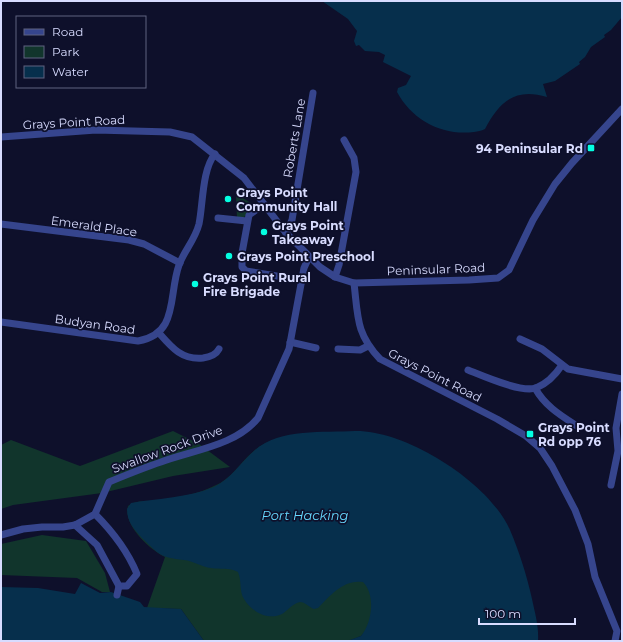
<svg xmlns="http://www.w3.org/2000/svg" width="623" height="642" font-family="Montserrat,sans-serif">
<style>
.green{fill:#11352c}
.water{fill:#062f4c}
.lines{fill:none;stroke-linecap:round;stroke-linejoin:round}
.minor{stroke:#36458d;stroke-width:7}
.poi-dot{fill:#04ffe2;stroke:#0e102b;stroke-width:1.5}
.labels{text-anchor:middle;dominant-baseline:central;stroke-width:3.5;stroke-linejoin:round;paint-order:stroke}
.street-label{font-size:12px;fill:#d8dcff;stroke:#0e102b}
.poi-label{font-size:12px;font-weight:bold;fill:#d8dcff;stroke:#0e102b;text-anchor:start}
.water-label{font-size:13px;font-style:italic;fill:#66d9ff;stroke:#0e102b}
</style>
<rect width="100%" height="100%" fill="#0e102b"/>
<g class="green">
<path d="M 236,194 L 256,206 L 242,219 L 237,218 Z"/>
<path d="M 173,431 L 199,444 L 230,467 L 173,476 L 102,493 L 13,505 L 1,509 L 1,445 L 11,440 L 80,466 Z"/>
<path d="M 298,434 L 456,535 L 361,636 L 351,640 L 204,641 L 181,609 L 147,608 L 165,557 C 149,549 123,525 128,506 C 136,499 151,502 161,500 C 179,497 198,494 214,486 C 232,479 241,461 255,450 C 267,440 283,437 298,434 Z"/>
<path d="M 42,535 L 86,541 L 105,573 L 110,592 L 102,592 L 77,578 L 1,575 L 1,544 Z"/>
</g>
<g class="water">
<path d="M 322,1 L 622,1 L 622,17 L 611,30 L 604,35 L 605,37 L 591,47 L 585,57 L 579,62 L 580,64 L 555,81 L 543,84 L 547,97 C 515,87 499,102 485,129 C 481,131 478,131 474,132 C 442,136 412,120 397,92 L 398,88 L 406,85 L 411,76 L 383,62 L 385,55 L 379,52 L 365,51 L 359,45 L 356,46 L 354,41 L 357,31 L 348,19 Z"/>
<path d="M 355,431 C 406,430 489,482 510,530 C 519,551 527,576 532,599 C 535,613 539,627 538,641 L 347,641 L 361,636 C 372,623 376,595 363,582 C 343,579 330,596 318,608 L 314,609 C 309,607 305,602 300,602 C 293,603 287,611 282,614 C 268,621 251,611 244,599 C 239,591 242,581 238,572 C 229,567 220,570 211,568 C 202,567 193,561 184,560 C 159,557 160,555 142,538 C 134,529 127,522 127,509 L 131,503 C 159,498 187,498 214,487 C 231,479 241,462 255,450 C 280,428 324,433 355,431 Z"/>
<path d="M 81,583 L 100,593 L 111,592 L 140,602 L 144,607 L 181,609 L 204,641 L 1,641 L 1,587 L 38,588 L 75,594 Z"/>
</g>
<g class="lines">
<g class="minor">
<path d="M 1,137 L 96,130 L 170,132 L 192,137 L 244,178 L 286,233 L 320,267 L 335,277 L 354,283 L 469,280 L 498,278 L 509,270 L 533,220 L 555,184 L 572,163 L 622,109"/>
<path d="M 264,204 L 249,215 L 242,253 L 242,267 L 246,271 L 301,280"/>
<path d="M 218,218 L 247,221"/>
<path d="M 1,224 L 129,240 L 144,244 L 180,263"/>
<path d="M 286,233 L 292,220 L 313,93"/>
<path d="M 335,277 L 339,265 L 356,172 L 354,158 L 344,140"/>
<path d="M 354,283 C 358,317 356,334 380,359 L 497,419 L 526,436 L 540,448 L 552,466 L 575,510 L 588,544 L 595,577 L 617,631 L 615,641"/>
<path d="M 1,322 L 138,341 C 179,334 168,296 179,265 C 184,251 195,240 199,224 C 203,205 202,169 215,154"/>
<path d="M 159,333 C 172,348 182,360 203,358 C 210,357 216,355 219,349"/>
<path d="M 520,339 L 542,349 L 568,369 L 622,379"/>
<path d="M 290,342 L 316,348"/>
<path d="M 338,349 L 360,350 L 368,346"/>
<path d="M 468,370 C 483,376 521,393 536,388 C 546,384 556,374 562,365"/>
<path d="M 535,388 C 545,406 560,415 577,426"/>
<path d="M 611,485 L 618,451 L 616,428 L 622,394"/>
<path d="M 75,525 L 97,545 L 119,586 L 127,586 L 137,574 C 128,552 112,531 95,514"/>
<path d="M 1,535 L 23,529 L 42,527 L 63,527 L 75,525 L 95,514 L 109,482 C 126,475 143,468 161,462 C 193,450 235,446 258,418 L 289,349 L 304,268 L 309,257"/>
<path d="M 117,595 L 119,586"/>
</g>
</g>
<g class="poi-dot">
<rect x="587" y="144" width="8" height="8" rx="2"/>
<circle cx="228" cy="199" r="4"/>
<circle cx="264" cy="232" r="4"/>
<circle cx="229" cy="256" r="4"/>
<circle cx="195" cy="284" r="4"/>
<rect x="526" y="430" width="8" height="8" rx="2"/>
</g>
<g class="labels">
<g class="street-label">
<text transform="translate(74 122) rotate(-3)">Grays Point Road</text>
<text transform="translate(294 138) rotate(-80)">Roberts Lane</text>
<text transform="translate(94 226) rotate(8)">Emerald Place</text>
<text transform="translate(436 269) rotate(-2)">Peninsular Road</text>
<text transform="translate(95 324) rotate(8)">Budyan Road</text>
<text transform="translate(435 375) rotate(27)">Grays Point Road</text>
<text transform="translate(167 449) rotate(-20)">Swallow Rock Drive</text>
</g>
<g class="poi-label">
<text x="583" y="148" text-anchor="end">94 Peninsular Rd</text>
<text x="236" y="192">Grays Point<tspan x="236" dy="14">Community Hall</tspan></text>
<text x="272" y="225">Grays Point<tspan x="272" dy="14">Takeaway</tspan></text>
<text x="237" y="256">Grays Point Preschool</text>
<text x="203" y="277">Grays Point Rural<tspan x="203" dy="14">Fire Brigade</tspan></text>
<text x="538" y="427">Grays Point<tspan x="538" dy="14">Rd opp 76</tspan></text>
</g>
<g class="water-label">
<text x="305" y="515">Port Hacking</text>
</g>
</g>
<rect width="623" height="642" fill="none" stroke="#d8dcff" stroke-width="4"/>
<rect x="16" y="16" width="130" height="72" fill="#0e102b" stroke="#5f6280"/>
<rect x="24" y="29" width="20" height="6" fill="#36458d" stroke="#5f6280"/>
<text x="52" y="36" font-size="12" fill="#d8dcff">Road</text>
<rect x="24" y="46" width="20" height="12" fill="#11352c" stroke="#5f6280"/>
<text x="52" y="56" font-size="12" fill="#d8dcff">Park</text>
<rect x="24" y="66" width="20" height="12" fill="#062f4c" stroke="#5f6280"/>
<text x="52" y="76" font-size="12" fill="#d8dcff">Water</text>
<path d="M479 618v6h96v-6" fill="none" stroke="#d8dcff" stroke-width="2"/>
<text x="485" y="618" font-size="12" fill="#d8dcff" stroke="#0e102b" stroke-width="3" paint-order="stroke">100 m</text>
</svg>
